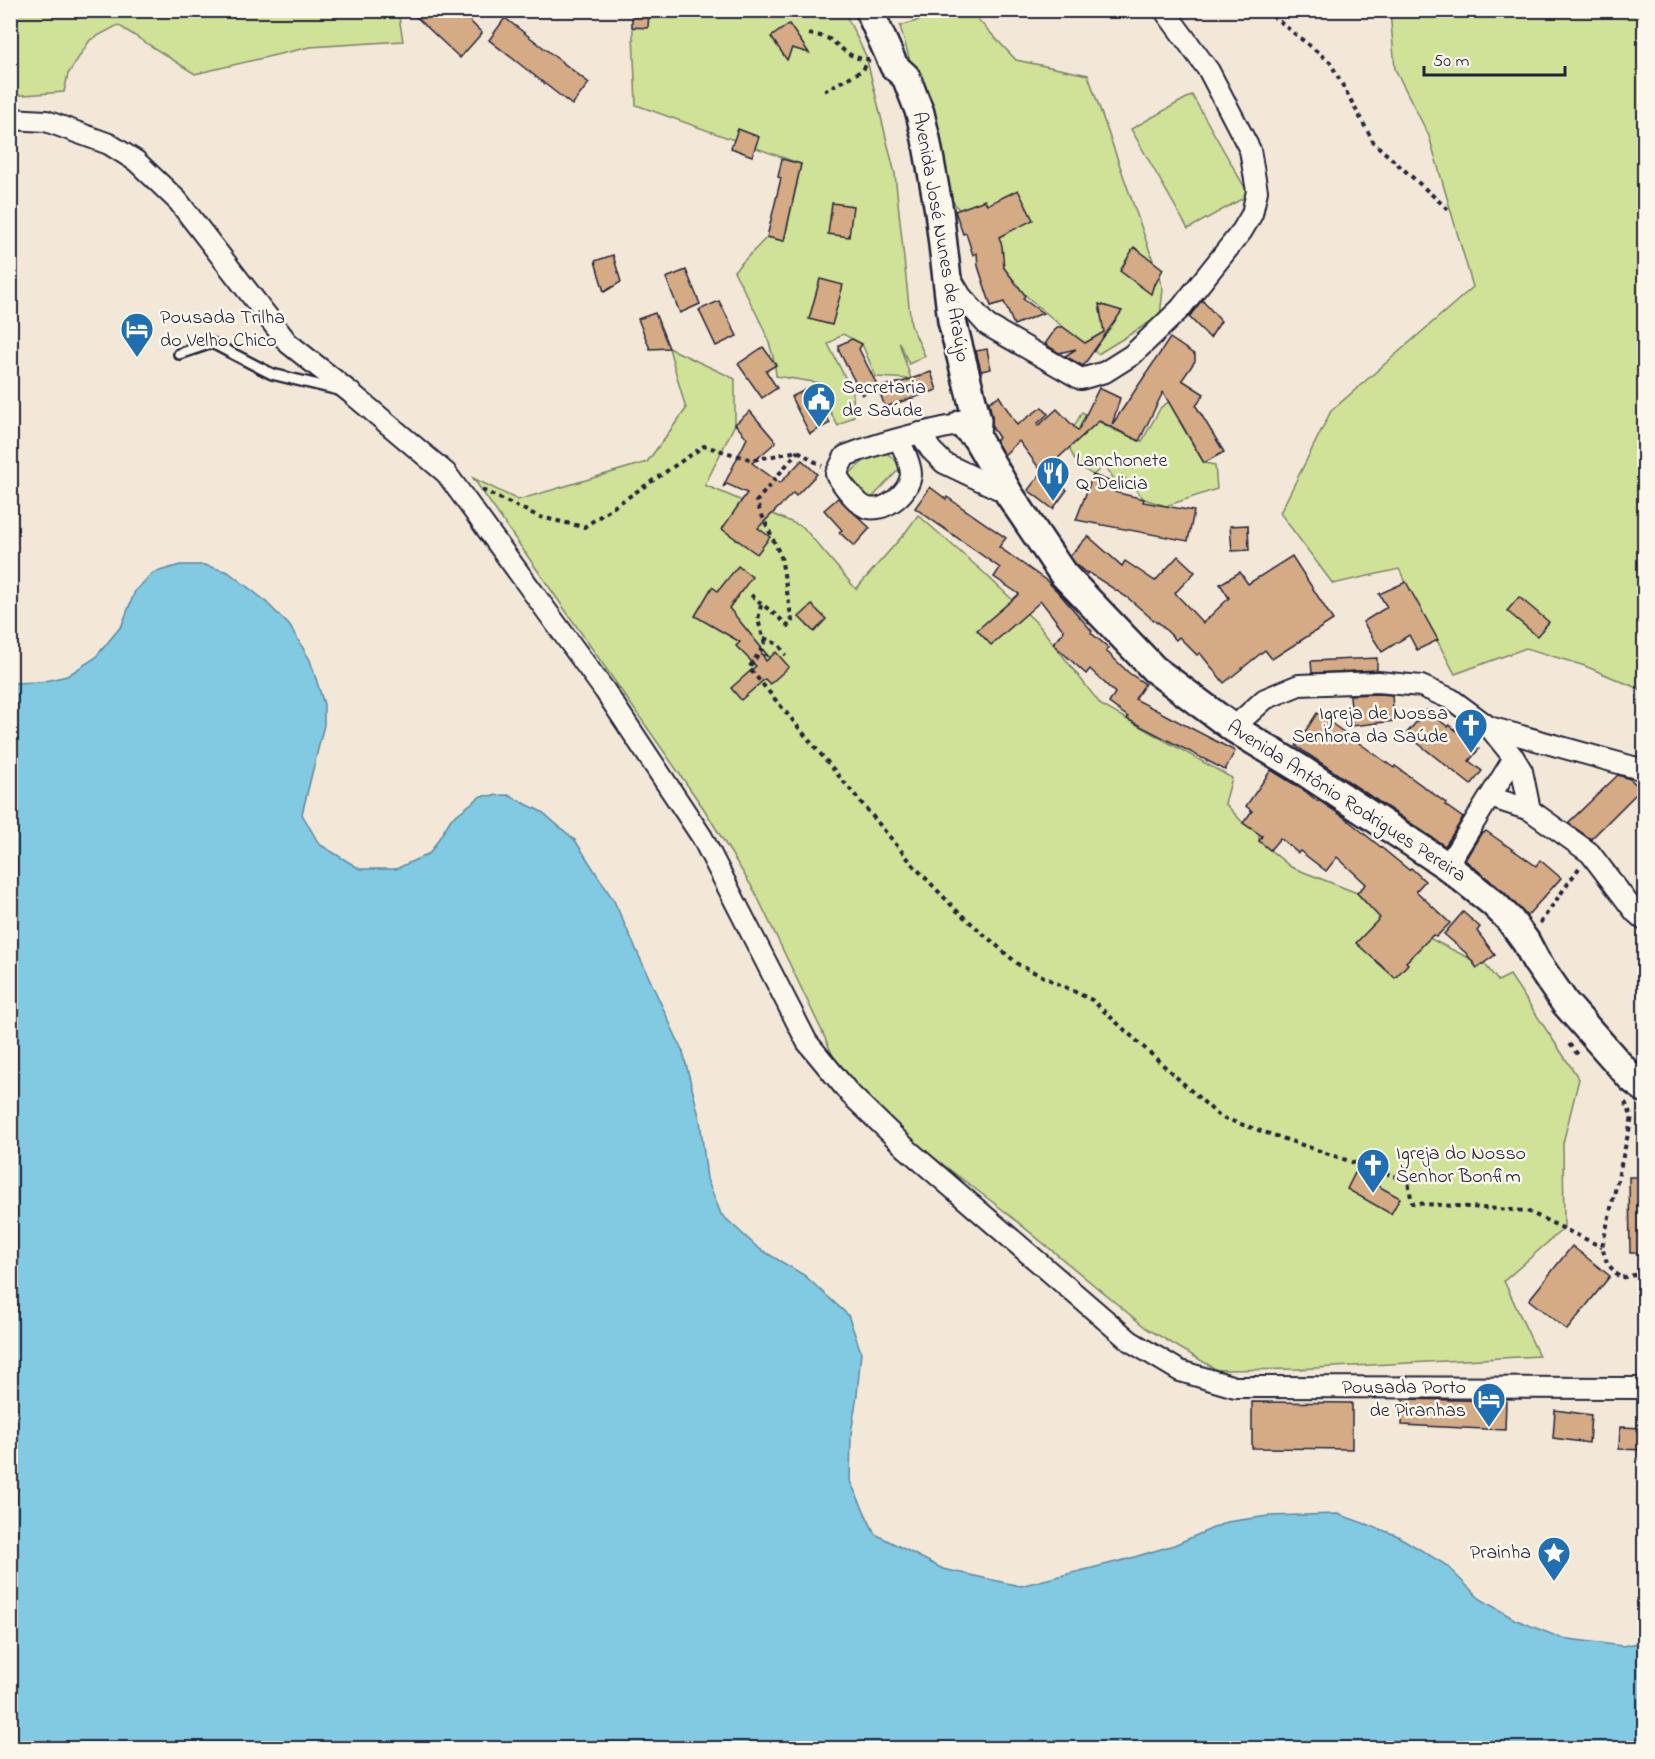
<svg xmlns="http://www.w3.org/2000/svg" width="1655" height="1759" font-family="'Indie Flower',sans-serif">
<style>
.green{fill:#cfe297;stroke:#788269;stroke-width:1.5}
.water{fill:#81cae2;stroke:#5b879f;stroke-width:1.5}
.building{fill:#d5ab86;stroke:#22223b;stroke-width:1.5}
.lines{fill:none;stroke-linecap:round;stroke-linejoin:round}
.lane-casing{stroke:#22223b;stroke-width:14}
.street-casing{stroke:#22223b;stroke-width:24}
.secondary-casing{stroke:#22223b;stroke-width:32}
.path{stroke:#22223b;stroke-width:4;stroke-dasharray:4.5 4.5;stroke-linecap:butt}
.lane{stroke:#fbf7ec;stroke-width:9}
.street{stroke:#fbf7ec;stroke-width:20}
.secondary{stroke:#fbf7ec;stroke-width:27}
.labels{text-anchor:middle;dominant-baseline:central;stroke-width:5;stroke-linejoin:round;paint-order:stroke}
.street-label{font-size:20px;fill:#22223b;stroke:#fbf7ec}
.poi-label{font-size:20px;fill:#22223b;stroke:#fbf7ec;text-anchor:start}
</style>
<rect width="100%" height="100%" fill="#f3e8d8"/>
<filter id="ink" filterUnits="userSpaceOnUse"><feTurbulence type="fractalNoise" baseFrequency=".0167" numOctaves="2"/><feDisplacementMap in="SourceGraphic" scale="12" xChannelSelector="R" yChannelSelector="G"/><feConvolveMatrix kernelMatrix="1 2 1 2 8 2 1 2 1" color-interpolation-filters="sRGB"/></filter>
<g filter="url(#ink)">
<g class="green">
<path d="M 11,10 L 398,11 L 403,41 L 310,47 L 195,74 L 118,25 L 90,40 L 68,74 L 64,92 L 11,96 Z"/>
<path d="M 632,11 L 844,11 L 866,56 L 895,174 L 911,325 L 925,356 L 909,364 L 899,342 L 911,379 L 876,377 L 862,344 L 843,334 L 828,344 L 853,393 L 854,416 L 838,426 L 820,393 L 820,383 L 776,376 C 774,339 750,303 734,271 L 767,237 L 784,241 L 801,164 L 636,105 Z"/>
<path d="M 950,11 L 970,11 L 1016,60 L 1088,75 L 1163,289 L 1160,316 L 1098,354 L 1059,324 L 1025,295 L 941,186 L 912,68 L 900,26 Z"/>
<path d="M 1390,11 L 1644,11 L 1644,691 L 1585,666 L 1526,648 L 1455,674 L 1399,569 L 1333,584 L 1280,513 L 1331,411 L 1473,287 L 1429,136 L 1395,69 Z"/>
<path d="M 1192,95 L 1249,195 L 1188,229 L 1131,129 Z"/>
<path d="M 669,348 L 735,379 L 735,424 L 705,485 L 803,527 L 856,589 L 905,533 L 918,515 L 982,571 L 1038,624 L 1101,705 L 1232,778 L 1225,803 L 1243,823 L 1259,834 L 1259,841 L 1291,867 L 1357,893 L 1368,905 L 1407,927 L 1469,958 L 1477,968 L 1484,963 L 1498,981 L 1510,975 L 1579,1079 L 1563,1143 L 1564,1228 L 1504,1281 L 1539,1356 L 1297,1369 L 1217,1370 L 1146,1328 L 1003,1210 L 850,1094 L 821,1029 L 755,892 L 704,809 L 473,478 L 518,500 L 647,462 L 686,409 Z"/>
<path d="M 1175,398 L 1194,410 L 1179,421 L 1204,463 L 1215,465 L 1217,489 L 1166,506 L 1144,499 L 1122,475 L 1117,484 L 1105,465 L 1093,475 L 1077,464 L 1069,448 L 1074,427 L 1082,412 L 1114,430 L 1142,441 L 1161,407 Z"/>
<path d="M 880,447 L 902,466 L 868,502 L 844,478 Z"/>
</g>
<path class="water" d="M 180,565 L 204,565 L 228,572 L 263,599 L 290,626 L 310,660 L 324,704 L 324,725 L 302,814 L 319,844 L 360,869 L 396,869 L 430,853 L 451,819 L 481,796 L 508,795 L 542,812 L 575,840 L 614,901 L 683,1052 L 700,1120 L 707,1179 L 721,1214 L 758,1248 L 804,1275 L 848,1315 L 861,1352 L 857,1395 L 851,1434 L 850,1481 L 875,1534 L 943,1569 L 1020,1586 L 1128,1559 L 1174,1545 L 1227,1522 L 1268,1516 L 1338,1514 L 1396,1535 L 1446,1565 L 1479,1598 L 1514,1619 L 1561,1638 L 1622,1646 L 1644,1642 L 1644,1748 L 11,1748 L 11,683 L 41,682 L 67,676 L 95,658 L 122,625 L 135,591 L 153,573 Z"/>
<g class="building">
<path d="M 409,10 L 459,10 L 482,33 L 460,58 Z"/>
<path d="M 632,10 L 649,10 L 648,28 L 632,27 Z"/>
<path d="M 505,18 L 589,83 L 572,105 L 489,40 Z"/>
<path d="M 789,24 L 809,53 L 792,48 L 787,60 L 771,37 Z"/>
<path d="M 738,129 L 759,137 L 752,156 L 731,148 Z"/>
<path d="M 782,159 L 801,164 L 784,241 L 767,237 L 781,178 L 778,177 Z"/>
<path d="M 1018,190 L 1033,220 L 999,237 L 1002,246 L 1004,268 L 1025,295 L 1023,299 L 1043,313 L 1014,325 L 1004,302 L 991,306 L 978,266 L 977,253 L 973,255 L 966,233 L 963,234 L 955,211 L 985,200 L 987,205 Z"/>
<path d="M 832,203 L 853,206 L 849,237 L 828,234 Z"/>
<path d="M 1134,247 L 1163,269 L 1155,285 L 1154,284 L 1151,294 L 1120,271 Z"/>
<path d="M 613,255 L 621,282 L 604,292 L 595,261 Z"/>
<path d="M 686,270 L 700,304 L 680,313 L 666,278 Z"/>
<path d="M 820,279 L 843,285 L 832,325 L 809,319 Z"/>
<path d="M 1202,300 L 1221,321 L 1210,338 L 1189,317 Z"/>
<path d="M 719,301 L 737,336 L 716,346 L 699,310 Z"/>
<path d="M 1099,304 L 1122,311 L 1083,366 L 1065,356 L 1076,349 L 1059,353 L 1045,344 L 1057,327 L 1063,327 L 1085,343 L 1104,332 Z"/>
<path d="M 655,313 L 669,348 L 650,349 L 638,319 Z"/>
<path d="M 1170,338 L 1195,355 L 1195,361 L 1182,380 L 1204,394 L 1196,406 L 1224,452 L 1204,463 L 1163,392 L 1139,441 L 1099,421 L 1056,460 L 1057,461 L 1042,472 L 1019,441 L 1004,455 L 996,441 L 999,438 L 992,427 L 992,416 L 989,402 L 999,396 L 1017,425 L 1042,407 L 1048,414 L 1037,424 L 1038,426 L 1057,409 L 1078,431 L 1099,388 L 1120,398 L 1112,425 Z"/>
<path d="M 852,339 L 862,344 L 859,349 L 878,387 L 862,395 L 839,351 L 839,345 Z"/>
<path d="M 763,347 L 776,365 L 766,371 L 777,388 L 762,398 L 738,364 Z"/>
<path d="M 987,349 L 991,369 L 981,371 L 976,351 Z"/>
<path d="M 931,372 L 937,390 L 885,407 L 878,387 L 902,382 Z"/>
<path d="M 811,387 L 830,423 L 810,434 L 791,397 Z"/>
<path d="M 750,411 L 776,442 L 752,463 L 780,483 L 802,460 L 817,474 L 796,496 L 793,493 L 758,528 L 770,537 L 757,554 L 722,529 L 747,493 L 727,484 L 723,487 L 747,438 L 735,424 Z"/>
<path d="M 1042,472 L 1067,490 L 1053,509 L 1028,490 Z"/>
<path d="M 1093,475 L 1117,484 L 1114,492 L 1144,499 L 1143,502 L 1194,511 L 1188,541 L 1076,520 Z"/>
<path d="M 930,487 L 946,499 L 947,497 L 1006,538 L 999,547 L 1047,581 L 1057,591 L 1092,631 L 1091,633 L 1109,648 L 1106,651 L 1129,673 L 1145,684 L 1135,699 L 1235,751 L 1225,770 L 1127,719 L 1128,717 L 1109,703 L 1115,693 L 1090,669 L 1086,674 L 1053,644 L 1064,631 L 1041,601 L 991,645 L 977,630 L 1019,594 L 994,577 L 1000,568 L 915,508 Z"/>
<path d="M 838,498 L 870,528 L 854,546 L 839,532 L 842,530 L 824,510 Z"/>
<path d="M 1248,525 L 1249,550 L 1232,551 L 1230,526 Z"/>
<path d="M 1088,536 L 1122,566 L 1125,561 L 1155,581 L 1178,556 L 1195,572 L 1175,593 L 1203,623 L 1229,598 L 1220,584 L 1240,572 L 1248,584 L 1292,556 L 1333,620 L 1272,659 L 1265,650 L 1224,683 L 1200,653 L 1197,655 L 1179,637 L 1176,640 L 1158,622 L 1157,623 L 1128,598 L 1088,572 L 1087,574 L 1075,563 L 1070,556 Z"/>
<path d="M 738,566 L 752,577 L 729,608 L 769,657 L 762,654 L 766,661 L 776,652 L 789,667 L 770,684 L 765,679 L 741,700 L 731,688 L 756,666 L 736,646 L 740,642 L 695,616 L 712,587 L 718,591 Z"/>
<path d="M 1406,582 L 1438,640 L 1417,650 L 1409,635 L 1382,652 L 1363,622 L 1387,607 L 1379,594 Z"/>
<path d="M 1519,597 L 1549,622 L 1537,636 L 1507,611 Z"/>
<path d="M 812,605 L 826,619 L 814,632 L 799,617 Z"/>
<path d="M 1377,658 L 1377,670 L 1312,673 L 1311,661 Z"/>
<path d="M 1378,694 L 1392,695 L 1394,721 L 1352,726 L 1350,695 Z"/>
<path d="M 1427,710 L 1448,727 L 1449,725 L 1479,749 L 1469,761 L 1482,771 L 1471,785 L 1406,734 Z"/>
<path d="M 1317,713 L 1394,768 L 1395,766 L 1446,803 L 1445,805 L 1463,818 L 1445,846 L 1296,746 Z"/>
<path d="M 1271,770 L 1305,791 L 1317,801 L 1318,800 L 1345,818 L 1409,870 L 1411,868 L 1425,881 L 1416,891 L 1450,923 L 1436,937 L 1433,935 L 1406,962 L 1408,964 L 1395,978 L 1356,943 L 1380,918 L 1357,893 L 1366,884 L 1337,857 L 1326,871 L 1300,851 L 1298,853 L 1280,838 L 1270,850 L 1259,841 L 1262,836 L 1243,823 L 1252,811 L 1246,806 Z"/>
<path d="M 1618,775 L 1630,779 L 1641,789 L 1591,839 L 1568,823 Z"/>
<path d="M 1486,831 L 1536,866 L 1540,860 L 1561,878 L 1527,916 L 1504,892 L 1465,860 L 1482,832 L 1484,833 Z"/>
<path d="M 1463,912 L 1480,927 L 1477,931 L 1495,955 L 1477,968 L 1466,953 L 1444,934 Z"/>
<path d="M 1355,1173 L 1400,1198 L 1391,1214 L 1347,1189 Z"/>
<path d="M 1629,1177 L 1644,1177 L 1644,1253 L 1630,1253 Z"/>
<path d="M 1572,1246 L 1610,1276 L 1567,1330 L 1529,1300 Z"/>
<path d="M 1403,1399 L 1506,1401 L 1505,1430 L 1402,1425 Z"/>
<path d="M 1252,1402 L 1352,1403 L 1352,1449 L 1252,1448 Z"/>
<path d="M 1555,1410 L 1591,1415 L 1589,1443 L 1553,1438 Z"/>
<path d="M 1620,1427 L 1644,1428 L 1644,1450 L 1619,1449 Z"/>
</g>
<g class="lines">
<defs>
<path id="lane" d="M 179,354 L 212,343 L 272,374 L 339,390"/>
<g id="street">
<path d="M 10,119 L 46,121 L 109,144 L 136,161 L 178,201 L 288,343 L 351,393 L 446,473 L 605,691 L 702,837 L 807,1042 L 850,1094 L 907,1149 L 1130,1341 L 1180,1371 L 1235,1387 L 1644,1388"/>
<path d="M 949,276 L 961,296 L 987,325 L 1081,379 L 1105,372 L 1132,355 L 1180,309 L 1242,231 L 1252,214 L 1257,191 L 1250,150 L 1209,71 L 1164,10"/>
<path d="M 920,433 L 931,450 L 944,463 L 1009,494"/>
<path d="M 899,439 C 903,449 911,463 911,474 C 910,492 886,512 868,508 C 858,506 841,483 836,474 L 845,456 C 883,441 922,432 962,424"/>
<path d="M 1489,727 L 1644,770"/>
<path d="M 1233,728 L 1265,699 L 1299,685 L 1378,682 L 1421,686 L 1451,699 L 1489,727 L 1514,758 L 1522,771 L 1530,810"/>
<path d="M 1490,797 L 1530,810 L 1590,853 L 1635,912 L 1644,920"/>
<path d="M 1447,866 L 1514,758"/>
</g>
<g id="secondary">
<path d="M 869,10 L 894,66 L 906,77 L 920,113 L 926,139 L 939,211 L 952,321 L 977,420 L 976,437"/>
<path d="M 962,424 L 976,437 L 1009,494 L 1063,574 L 1154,669 L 1233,728 L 1299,768 L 1447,866 L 1493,903 L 1510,920 L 1526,942 L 1536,961 L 1565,1003 L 1632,1079 L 1644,1088"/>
</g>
</defs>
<use href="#lane" class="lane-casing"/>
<use href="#street" class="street-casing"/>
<use href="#secondary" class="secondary-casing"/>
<g class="path">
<path d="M 1265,10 L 1330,62 L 1374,143 L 1451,212"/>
<path d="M 809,34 C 815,35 823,36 829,39 C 843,48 850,60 869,59"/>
<path d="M 824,91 L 863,70 L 869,60"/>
<path d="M 482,490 L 540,517 L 584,527 L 704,446 L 753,460 L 798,451 L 822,466"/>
<path d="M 751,595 L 789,626 L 792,621 L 781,557 L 756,502 L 798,451"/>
<path d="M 761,605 L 758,620 L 765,644 L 749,668 L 914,866 L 956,910 L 1019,965 L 1092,1000 L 1220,1117 L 1408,1181 L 1412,1203 L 1527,1211 L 1602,1247"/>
<path d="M 764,638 L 779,645 L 786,655"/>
<path d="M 1540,923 L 1579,868"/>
<path d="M 1569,1044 L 1580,1057"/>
<path d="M 1625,1102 L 1632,1117 L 1602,1247 L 1607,1263 L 1620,1278 L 1644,1273"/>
</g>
<use href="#lane" class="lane"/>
<use href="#street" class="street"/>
<use href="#secondary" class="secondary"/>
</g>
</g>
<defs>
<symbol id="hotel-pin" viewBox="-11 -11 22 30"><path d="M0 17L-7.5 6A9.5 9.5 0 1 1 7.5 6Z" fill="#1f6fb2" stroke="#fbf7ec"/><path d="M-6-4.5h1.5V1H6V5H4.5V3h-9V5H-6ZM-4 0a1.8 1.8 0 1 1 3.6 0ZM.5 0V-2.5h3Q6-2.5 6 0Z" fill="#fff"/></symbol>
<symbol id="civic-pin" viewBox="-11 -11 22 30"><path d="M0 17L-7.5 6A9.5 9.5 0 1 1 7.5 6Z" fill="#1f6fb2" stroke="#fbf7ec"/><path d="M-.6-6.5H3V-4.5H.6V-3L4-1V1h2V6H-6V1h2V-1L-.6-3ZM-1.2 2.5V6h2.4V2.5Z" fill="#fff"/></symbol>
<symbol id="restaurant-pin" viewBox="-11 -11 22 30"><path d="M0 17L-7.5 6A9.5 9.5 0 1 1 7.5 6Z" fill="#1f6fb2" stroke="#fbf7ec"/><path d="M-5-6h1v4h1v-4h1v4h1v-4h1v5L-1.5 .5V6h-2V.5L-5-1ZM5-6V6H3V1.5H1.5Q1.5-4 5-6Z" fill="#fff"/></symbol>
<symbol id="church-pin" viewBox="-11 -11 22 30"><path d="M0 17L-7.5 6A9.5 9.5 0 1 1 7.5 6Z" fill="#1f6fb2" stroke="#fbf7ec"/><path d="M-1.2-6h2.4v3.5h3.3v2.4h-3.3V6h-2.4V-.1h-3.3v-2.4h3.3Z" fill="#fff"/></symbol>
<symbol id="sight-pin" viewBox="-11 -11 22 30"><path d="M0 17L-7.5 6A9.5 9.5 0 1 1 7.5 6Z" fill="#1f6fb2" stroke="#fbf7ec"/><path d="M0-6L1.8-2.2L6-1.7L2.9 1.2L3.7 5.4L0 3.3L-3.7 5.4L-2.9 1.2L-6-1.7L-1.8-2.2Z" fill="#fff"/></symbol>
</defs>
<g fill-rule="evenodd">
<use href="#hotel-pin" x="118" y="310" width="38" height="52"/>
<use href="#civic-pin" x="800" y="380" width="38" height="52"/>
<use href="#restaurant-pin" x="1034" y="454" width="38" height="52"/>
<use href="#church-pin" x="1452" y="706" width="38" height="52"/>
<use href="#church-pin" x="1354" y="1146" width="38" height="52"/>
<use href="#hotel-pin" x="1470" y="1380" width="38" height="52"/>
<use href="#sight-pin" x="1535" y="1534" width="38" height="52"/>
</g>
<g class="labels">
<g class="street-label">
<text transform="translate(940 237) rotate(80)">Avenida José Nunes de Araújo</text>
<text transform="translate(1346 802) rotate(33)">Avenida Antônio Rodrigues Pereira</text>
</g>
<g class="poi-label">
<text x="160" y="318">Pousada Trilha<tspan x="160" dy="23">do Velho Chico</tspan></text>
<text x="842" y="388">Secretaria<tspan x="842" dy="23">de Saúde</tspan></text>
<text x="1076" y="461">Lanchonete<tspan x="1076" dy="23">Q Delicia</tspan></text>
<text x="1448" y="714" text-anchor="end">Igreja de Nossa<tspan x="1448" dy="23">Senhora da Saúde</tspan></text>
<text x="1396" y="1154">Igreja do Nosso<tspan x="1396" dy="23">Senhor Bonfim</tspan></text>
<text x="1466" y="1388" text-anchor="end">Pousada Porto<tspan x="1466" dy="23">de Piranhas</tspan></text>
<text x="1531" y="1553" text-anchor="end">Prainha</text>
</g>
</g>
<rect width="1655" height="1759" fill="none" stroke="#fbf7ec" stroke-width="36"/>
<rect x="18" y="18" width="1619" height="1723" fill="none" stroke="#22223b" stroke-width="2" filter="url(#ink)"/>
<path d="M1424 66v9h141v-9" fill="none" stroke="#22223b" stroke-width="3"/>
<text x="1433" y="66" font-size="18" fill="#22223b" stroke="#fbf7ec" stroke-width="4.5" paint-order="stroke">50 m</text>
</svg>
